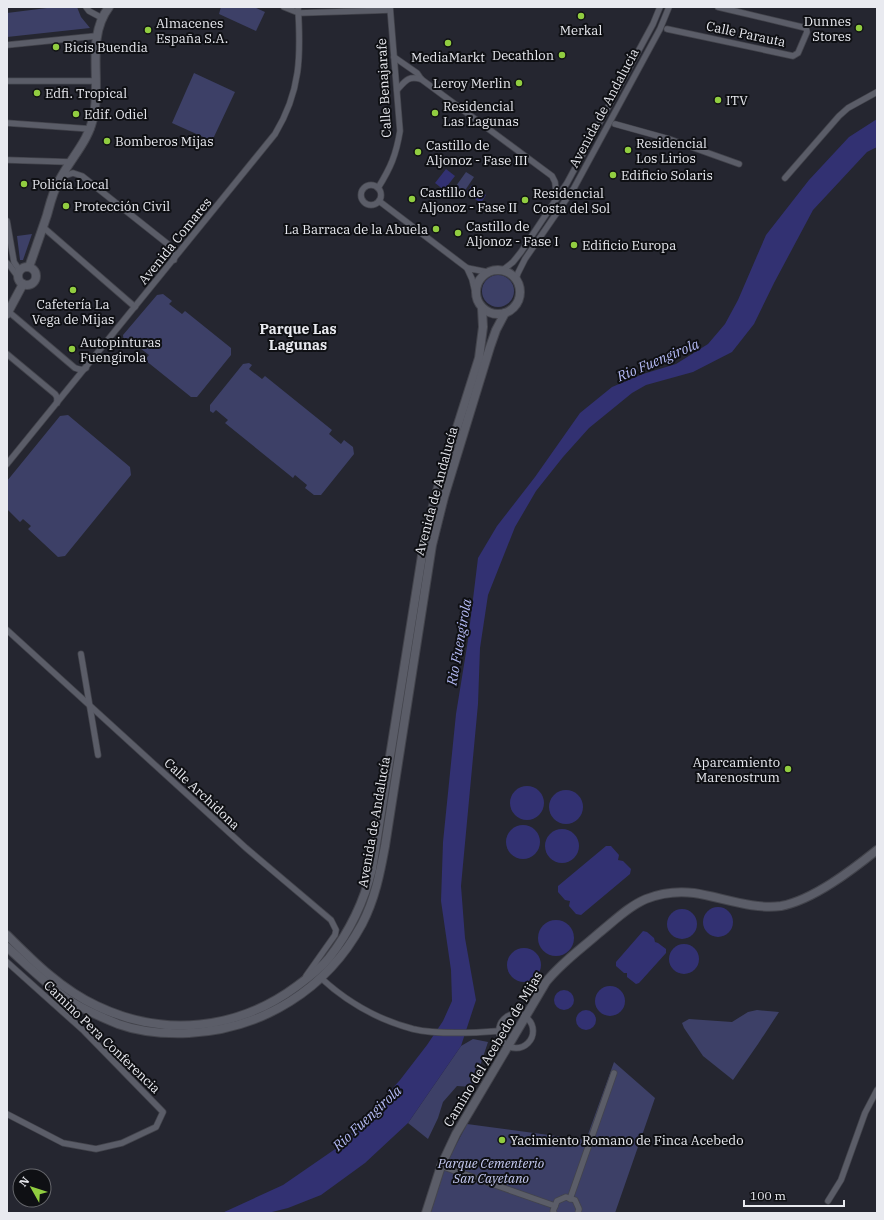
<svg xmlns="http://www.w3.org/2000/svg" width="884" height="1220" font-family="'IBM Plex Serif',serif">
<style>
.green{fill:#3d4067}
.water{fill:#323172}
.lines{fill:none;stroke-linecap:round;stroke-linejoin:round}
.street-casing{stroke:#43444c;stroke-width:7}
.secondary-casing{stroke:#43444c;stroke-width:10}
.street{stroke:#5b5d68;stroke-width:5.5}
.secondary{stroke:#5b5d68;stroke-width:8}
.poi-dot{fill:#91cd40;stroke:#0f1014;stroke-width:1.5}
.labels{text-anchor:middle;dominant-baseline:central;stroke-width:4;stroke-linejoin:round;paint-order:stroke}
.poi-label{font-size:13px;fill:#e9eaf0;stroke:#0f1014;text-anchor:start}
.street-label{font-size:13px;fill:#e9eaf0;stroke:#0f1014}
.park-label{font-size:13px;font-style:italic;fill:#c8cdf5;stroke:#0f1014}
.neighbourhood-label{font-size:14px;font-weight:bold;fill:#e9eaf0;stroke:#0f1014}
.water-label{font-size:14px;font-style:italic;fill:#b5bbf6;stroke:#0f1014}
</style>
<rect width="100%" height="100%" fill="#252630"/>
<g class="green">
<path d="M 55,7 L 77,7 L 81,17 L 90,28 L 7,37 L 7,13 Z"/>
<path d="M 221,7 L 254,7 L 265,12 L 256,31 L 219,14 Z"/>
<path d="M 194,73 L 235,92 L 212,141 L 172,123 Z"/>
<path d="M 466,172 L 474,177 L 464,192 L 456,186 Z"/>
<path d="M 32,234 L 23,260 L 20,260 L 17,236 Z"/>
<circle cx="498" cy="291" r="16"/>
<path d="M 163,294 L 172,301 L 169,304 L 182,314 L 185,311 L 231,348 L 231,355 L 197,397 L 191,397 L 145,360 L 149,355 L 136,345 L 132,349 L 124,343 L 123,335 L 157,295 Z"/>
<path d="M 249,363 L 252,365 L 249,369 L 262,379 L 265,376 L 332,430 L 329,434 L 341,444 L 344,440 L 353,447 L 354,454 L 321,495 L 314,495 L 305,488 L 307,485 L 295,475 L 293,478 L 225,423 L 228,420 L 216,410 L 213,413 L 210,411 L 210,405 L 243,364 Z"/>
<path d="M 68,415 L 130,467 L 131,475 L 65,556 L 58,557 L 28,529 L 31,526 L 23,519 L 20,522 L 7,509 L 7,481 L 60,416 Z"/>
<path d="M 757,1010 L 779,1012 L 758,1044 L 733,1080 L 703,1056 L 684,1028 L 682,1023 L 689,1019 L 732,1022 L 748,1012 Z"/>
<path d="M 473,1039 L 488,1042 L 473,1087 L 457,1086 L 443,1102 L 438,1118 L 428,1139 L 408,1123 L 461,1046 Z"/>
<path d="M 614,1062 L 655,1098 L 615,1213 L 430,1213 L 445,1166 L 467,1124 L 586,1140 Z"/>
</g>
<g class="water">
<path d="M 877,119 L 877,147 L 867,152 L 813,210 L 774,283 L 754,324 L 732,352 L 693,372 L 646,385 L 632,393 L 589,428 L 563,457 L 536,491 L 515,527 L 488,595 L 480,648 L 478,704 L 461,886 L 465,938 L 476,1000 L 461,1046 L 408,1123 L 365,1163 L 321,1195 L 288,1208 L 268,1213 L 222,1213 L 283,1185 L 341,1145 L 400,1080 L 427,1045 L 443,1021 L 452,1001 L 451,970 L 441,901 L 443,842 L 456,714 L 468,640 L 478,558 L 497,526 L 535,477 L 580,413 L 612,387 L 643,374 L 676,364 L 708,344 L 725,324 L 738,300 L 766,235 L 809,180 L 849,137 Z"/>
<path d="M 446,169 L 455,176 L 444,190 L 435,183 Z"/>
<path d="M 472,185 L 486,195 L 481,203 L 466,193 Z"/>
<circle cx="527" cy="803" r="17"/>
<circle cx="566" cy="807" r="17"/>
<circle cx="523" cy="842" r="17"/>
<circle cx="562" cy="846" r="17"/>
<path d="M 606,846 L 611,846 L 619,855 L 618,860 L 623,861 L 631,869 L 630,874 L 581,915 L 576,914 L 569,906 L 570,901 L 565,900 L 558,892 L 558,886 Z"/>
<circle cx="718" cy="922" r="15"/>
<circle cx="682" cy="924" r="15"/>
<circle cx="556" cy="938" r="18"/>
<path d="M 643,931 L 647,932 L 654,938 L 655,942 L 658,943 L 666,949 L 666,953 L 639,983 L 636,984 L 627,977 L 627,973 L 624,973 L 616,966 L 616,962 Z"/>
<circle cx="684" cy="959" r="15"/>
<circle cx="524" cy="965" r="17"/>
<circle cx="610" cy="1001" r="15"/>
<circle cx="564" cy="1000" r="10"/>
<circle cx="586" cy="1020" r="10"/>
</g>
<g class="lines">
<defs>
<g id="street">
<path d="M 86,7 L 89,11 L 102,18"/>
<path d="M 284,7 L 299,13 L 390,10"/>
<path d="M 667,29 L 793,56 L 798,53 L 807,32 L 806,28 L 718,7"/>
<path d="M 7,45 L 96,36"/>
<path d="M 394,57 L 417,73 L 421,79 L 552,176 L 555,182 L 556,191"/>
<path d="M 7,81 L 96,81"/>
<path d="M 397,90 C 406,80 408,76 421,79"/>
<path d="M 7,123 L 91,129"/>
<path d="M 615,124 L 669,139 L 739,164"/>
<path d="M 7,160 L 71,162"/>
<path d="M 61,177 L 73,173 L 82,176 L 169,245 L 173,251 L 174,260"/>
<path d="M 785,178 L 839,116 L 848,108 L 877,92"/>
<circle cx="371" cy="195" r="10"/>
<path d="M 378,188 C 391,167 396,155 400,131 L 390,7"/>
<path d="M 379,201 L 467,268"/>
<path d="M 7,221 L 14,262 L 20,271"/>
<path d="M 43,227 L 135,307"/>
<path d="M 7,263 L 10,266 L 18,277"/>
<path d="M 503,270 L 513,262 L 521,252 L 567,183 L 653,24 L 660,7"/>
<path d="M 516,279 L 518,273 L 525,259 L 574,188 L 660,29 L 669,7"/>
<path d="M 475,292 L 472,279 L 467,268 L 487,272"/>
<path d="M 9,312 L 75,368 L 82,370 L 86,368"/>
<path d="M 7,354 L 55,394 L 57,397 L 57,403"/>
<path d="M 7,464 L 275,134 C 301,91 301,55 298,7"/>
<path d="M 7,630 L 246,848 L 331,920 L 336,930 L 335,935 L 306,976"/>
<path d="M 81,654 L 98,755"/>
<path d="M 7,962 L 84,1031 L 163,1112 L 156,1127 L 122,1143 L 96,1149 L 63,1143 L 7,1114"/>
<path d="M 321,978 C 347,1002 379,1020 413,1029 C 438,1035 473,1033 499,1031"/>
<circle cx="516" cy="1031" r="17"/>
<path d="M 441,1166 L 555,1206"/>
<path d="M 570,1199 L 614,1073"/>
<path d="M 828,1201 L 841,1180 L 865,1113 L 877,1090"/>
<path d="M 554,1213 L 553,1211 L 557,1201 L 566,1197 L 575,1200 L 579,1209 L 578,1213"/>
</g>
<g id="secondary">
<path d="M 29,267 C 35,250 41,233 47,215 C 50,204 53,191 59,181 C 71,157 89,142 94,114 C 101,79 86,37 109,7"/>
<circle cx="27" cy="276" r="9"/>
<circle cx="498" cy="292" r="22"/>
<path d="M 7,314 L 23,284"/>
<path d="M 7,935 C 34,962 62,990 97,1006 C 164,1038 238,1030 297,986 C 308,978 320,969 329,958 C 350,931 364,902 372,869 L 424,543 L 436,494 L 479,358 L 483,327 L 482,308"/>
<path d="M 7,947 C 27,965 47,985 69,1000 C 84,1010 101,1017 118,1024 C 140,1032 166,1034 189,1033 C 263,1029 327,989 362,924 C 375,899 380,873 385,846 L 432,545 L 444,497 L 490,347 L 496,330 L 505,313"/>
<path d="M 426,1213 L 441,1166 L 456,1134 L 546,982 C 561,963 581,949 599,933 C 614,921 629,906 646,899 C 661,893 678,891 694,893 C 721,897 753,910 781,906 C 813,900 852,870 877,850"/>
</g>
</defs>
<use href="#street" class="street-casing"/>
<use href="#secondary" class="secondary-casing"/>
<use href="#street" class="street"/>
<use href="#secondary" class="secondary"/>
</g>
<g class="poi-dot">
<circle cx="581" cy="16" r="4"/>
<circle cx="859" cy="28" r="4"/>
<circle cx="148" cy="30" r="4"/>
<circle cx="448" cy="43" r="4"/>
<circle cx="56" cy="47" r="4"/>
<circle cx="562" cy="55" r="4"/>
<circle cx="519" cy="83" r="4"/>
<circle cx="37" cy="93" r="4"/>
<circle cx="718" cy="100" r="4"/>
<circle cx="435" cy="113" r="4"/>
<circle cx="76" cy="114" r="4"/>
<circle cx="107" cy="141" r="4"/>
<circle cx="628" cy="150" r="4"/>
<circle cx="418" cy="152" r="4"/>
<circle cx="613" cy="175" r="4"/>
<circle cx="24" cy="184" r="4"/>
<circle cx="412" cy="199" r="4"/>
<circle cx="525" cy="200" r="4"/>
<circle cx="66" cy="206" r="4"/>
<circle cx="436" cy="229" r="4"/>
<circle cx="458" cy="233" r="4"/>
<circle cx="574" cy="245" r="4"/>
<circle cx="73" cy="290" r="4"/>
<circle cx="72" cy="349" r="4"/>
<circle cx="788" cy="769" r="4"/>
<circle cx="502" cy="1140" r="4"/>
</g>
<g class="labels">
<g class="poi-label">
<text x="851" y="21" text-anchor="end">Dunnes<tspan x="851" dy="15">Stores</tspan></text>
<text x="156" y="23">Almacenes<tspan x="156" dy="15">España S.A.</tspan></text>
<text x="581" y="30" text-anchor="middle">Merkal</text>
<text x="64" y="47">Bicis Buendia</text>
<text x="554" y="55" text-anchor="end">Decathlon</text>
<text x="448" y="57" text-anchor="middle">MediaMarkt</text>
<text x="511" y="83" text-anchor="end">Leroy Merlin</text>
<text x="45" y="93">Edfi. Tropical</text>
<text x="726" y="100">ITV</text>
<text x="443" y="106">Residencial<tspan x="443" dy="15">Las Lagunas</tspan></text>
<text x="84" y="114">Edif. Odiel</text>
<text x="115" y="141">Bomberos Mijas</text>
<text x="636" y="143">Residencial<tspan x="636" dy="15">Los Lirios</tspan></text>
<text x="426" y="145">Castillo de<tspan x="426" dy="15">Aljonoz - Fase III</tspan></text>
<text x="621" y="175">Edificio Solaris</text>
<text x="32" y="184">Policía Local</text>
<text x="420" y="192">Castillo de<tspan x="420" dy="15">Aljonoz - Fase II</tspan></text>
<text x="533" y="193">Residencial<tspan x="533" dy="15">Costa del Sol</tspan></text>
<text x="74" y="206">Protección Civil</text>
<text x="466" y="226">Castillo de<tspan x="466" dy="15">Aljonoz - Fase I</tspan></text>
<text x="428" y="229" text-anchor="end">La Barraca de la Abuela</text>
<text x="582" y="245">Edificio Europa</text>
<text x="73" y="304" text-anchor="middle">Cafetería La<tspan x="73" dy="15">Vega de Mijas</tspan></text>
<text x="80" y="342">Autopinturas<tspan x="80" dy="15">Fuengirola</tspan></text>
<text x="780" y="762" text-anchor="end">Aparcamiento<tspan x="780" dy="15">Marenostrum</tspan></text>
<text x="510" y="1140">Yacimiento Romano de Finca Acebedo</text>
</g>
<g class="street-label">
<text transform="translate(746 34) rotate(12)">Calle Parauta</text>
<text transform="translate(384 88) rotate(-93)">Calle Benajarafe</text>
<text transform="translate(604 108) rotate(-62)">Avenida de Andalucía</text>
<text transform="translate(175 241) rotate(-51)">Avenida Comares</text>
<text transform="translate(436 491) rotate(-75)">Avenida de Andalucía</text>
<text transform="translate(202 794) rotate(43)">Calle Archidona</text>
<text transform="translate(374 822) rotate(-80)">Avenida de Andalucía</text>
<text transform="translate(102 1037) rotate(44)">Camino Pera Conferencia</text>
<text transform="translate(493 1049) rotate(-59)">Camino del Acebedo de Mijas</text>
</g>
<g class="park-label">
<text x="491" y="1163">Parque Cementerio<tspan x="491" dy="15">San Cayetano</tspan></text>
</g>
<g class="neighbourhood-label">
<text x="298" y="329">Parque Las<tspan x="298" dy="16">Lagunas</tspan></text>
</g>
<g class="water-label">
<text transform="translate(658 360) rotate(-23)">Rio Fuengirola</text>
<text transform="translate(459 642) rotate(-80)">Rio Fuengirola</text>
<text transform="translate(367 1118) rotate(-43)">Rio Fuengirola</text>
</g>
</g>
<rect width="884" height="1220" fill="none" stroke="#e9eaf0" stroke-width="16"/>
<g transform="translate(32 1188) rotate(309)"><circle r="19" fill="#0f1014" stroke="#66676c"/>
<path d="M0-3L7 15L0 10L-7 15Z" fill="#91cd40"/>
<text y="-6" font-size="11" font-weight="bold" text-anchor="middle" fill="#e9eaf0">N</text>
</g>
<path d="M744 1200v6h100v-6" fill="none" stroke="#e9eaf0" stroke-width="2"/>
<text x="750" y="1200" font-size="12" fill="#e9eaf0" stroke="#0f1014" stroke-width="3" paint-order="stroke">100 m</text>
</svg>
